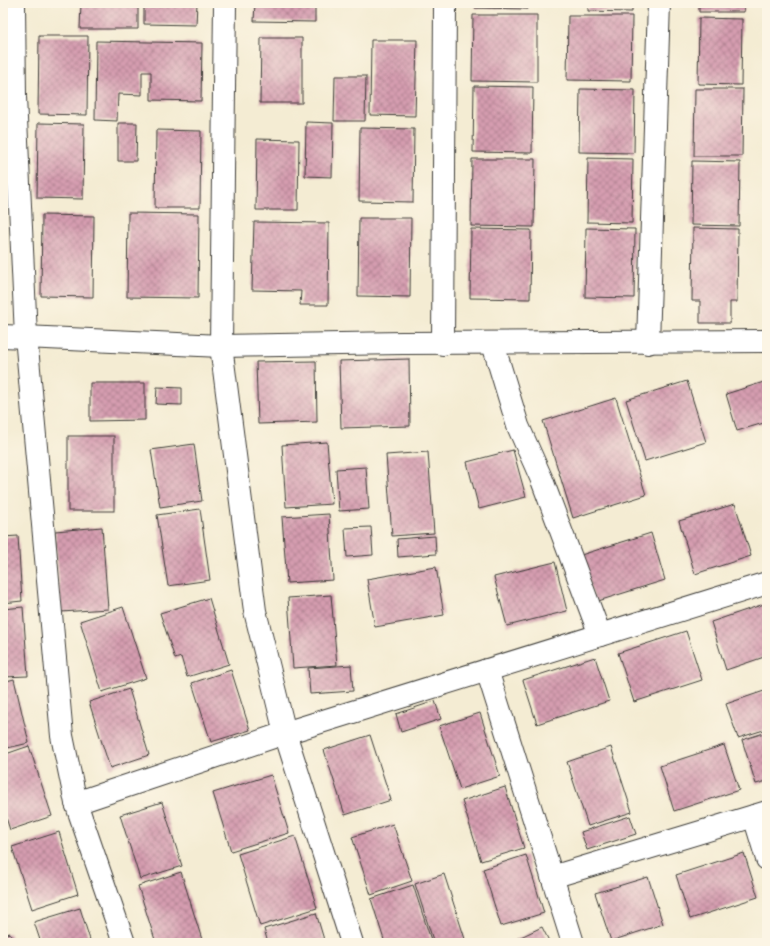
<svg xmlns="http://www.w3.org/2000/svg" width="770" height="946" font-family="Itim,sans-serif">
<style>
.building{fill:url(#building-cross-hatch)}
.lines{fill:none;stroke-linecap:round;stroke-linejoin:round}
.street-casing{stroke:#3c3b37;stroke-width:24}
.street{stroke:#fff;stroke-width:22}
</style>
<defs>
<pattern id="building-cross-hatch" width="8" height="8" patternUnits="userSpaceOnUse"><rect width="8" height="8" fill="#d59db0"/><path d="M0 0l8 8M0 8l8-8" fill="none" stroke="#ac7f8e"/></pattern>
</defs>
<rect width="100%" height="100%" fill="#fcf5e5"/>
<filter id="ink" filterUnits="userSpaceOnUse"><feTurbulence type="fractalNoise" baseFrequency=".025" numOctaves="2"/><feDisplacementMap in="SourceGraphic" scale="8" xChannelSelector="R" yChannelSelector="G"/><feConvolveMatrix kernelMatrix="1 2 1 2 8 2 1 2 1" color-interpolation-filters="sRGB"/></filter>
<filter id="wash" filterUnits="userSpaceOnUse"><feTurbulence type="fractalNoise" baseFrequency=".012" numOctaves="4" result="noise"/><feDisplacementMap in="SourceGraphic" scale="16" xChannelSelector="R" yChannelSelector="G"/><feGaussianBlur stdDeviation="0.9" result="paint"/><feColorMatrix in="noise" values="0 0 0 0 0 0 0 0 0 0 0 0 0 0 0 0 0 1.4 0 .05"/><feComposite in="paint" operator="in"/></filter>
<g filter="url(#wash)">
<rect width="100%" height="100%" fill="#f4ecd3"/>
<g id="blocks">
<g class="building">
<path d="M 81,3 L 138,3 L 138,29 L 80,29 Z"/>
<path d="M 144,3 L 197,3 L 196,25 L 144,24 Z"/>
<path d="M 255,3 L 315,3 L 315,22 L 254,21 Z"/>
<path d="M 475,3 L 528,3 L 528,9 L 475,8 Z"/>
<path d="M 588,3 L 632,3 L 632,12 L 588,11 Z"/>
<path d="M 699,3 L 745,3 L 744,12 L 699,12 Z"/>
<path d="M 473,15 L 537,15 L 537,82 L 472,81 Z"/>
<path d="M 568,16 L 632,16 L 631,81 L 567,80 Z"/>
<path d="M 699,18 L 742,19 L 741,85 L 698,84 Z"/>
<path d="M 39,36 L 88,36 L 87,115 L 38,114 Z"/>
<path d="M 261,38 L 302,38 L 302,103 L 260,103 Z"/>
<path d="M 371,40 L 417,40 L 415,116 L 370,115 Z"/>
<path d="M 96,41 L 202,43 L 201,101 L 151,100 L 151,72 L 142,72 L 142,95 L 118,94 L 117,121 L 95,120 Z"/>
<path d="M 335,76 L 366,76 L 365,121 L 334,121 Z"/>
<path d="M 474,86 L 533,87 L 532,153 L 473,152 Z"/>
<path d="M 580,89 L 635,90 L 634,153 L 579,152 Z"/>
<path d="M 695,89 L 743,89 L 742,156 L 694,156 Z"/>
<path d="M 306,122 L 333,123 L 332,177 L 305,176 Z"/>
<path d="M 38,123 L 84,124 L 83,199 L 37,198 Z"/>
<path d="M 118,123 L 137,123 L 136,161 L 118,161 Z"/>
<path d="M 360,128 L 414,129 L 413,202 L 359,201 Z"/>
<path d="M 156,130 L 201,131 L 200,208 L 155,208 Z"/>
<path d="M 257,139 L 299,140 L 298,210 L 256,210 Z"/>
<path d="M 588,158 L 633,159 L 632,223 L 587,222 Z"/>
<path d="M 472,159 L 535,159 L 534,227 L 471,226 Z"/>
<path d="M 692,161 L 740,162 L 739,226 L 691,225 Z"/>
<path d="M 128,213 L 199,214 L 198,298 L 127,297 Z"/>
<path d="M 42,215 L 94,216 L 93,297 L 41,296 Z"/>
<path d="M 359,218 L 411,218 L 410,297 L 358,296 Z"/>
<path d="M 254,222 L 329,223 L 328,305 L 300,305 L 301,291 L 252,290 Z"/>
<path d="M 586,228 L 635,229 L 634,298 L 585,297 Z"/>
<path d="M 693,228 L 738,229 L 737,302 L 730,302 L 730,323 L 700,323 L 700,301 L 692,301 Z"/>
<path d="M 471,229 L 531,230 L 530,299 L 470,298 Z"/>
<path d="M 409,359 L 410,426 L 341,428 L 339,361 Z"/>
<path d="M 316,361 L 317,422 L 258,424 L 256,362 Z"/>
<path d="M 687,381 L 706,442 L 645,461 L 626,400 Z"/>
<path d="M 767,381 L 767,422 L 737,431 L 726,394 Z"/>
<path d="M 90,383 L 145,383 L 145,420 L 90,421 Z"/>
<path d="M 157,387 L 182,388 L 182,405 L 156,404 Z"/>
<path d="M 616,398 L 646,495 L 573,518 L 543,421 Z"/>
<rect x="68" y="436" width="46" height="75"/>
<path d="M 327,442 L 332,504 L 286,507 L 282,445 Z"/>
<path d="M 194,444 L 202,501 L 160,507 L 151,450 Z"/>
<path d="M 513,450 L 526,497 L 479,509 L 467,462 Z"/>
<path d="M 428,452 L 434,533 L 392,536 L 386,455 Z"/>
<path d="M 366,467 L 369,509 L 339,511 L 336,469 Z"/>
<path d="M 735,504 L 751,556 L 695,574 L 679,521 Z"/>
<path d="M 200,509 L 210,580 L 168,586 L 157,515 Z"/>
<path d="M 329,514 L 333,580 L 287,583 L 282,517 Z"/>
<path d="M 102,527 L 108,609 L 61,612 L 55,531 Z"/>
<path d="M 371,527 L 373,555 L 347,557 L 345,528 Z"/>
<path d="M 651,533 L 665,580 L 595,602 L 581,555 Z"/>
<path d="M 18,536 L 22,601 L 3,603 L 3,537 Z"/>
<path d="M 435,536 L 436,554 L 398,557 L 397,539 Z"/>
<path d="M 555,562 L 567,611 L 507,626 L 494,577 Z"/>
<path d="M 436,567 L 444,615 L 375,627 L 367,579 Z"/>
<path d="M 331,595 L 337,665 L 293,668 L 288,598 Z"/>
<path d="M 209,598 L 229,664 L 187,677 L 181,657 L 175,659 L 160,613 Z"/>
<path d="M 767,603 L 767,656 L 726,670 L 711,622 Z"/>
<path d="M 23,607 L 28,676 L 3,677 L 3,609 Z"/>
<path d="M 123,607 L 146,678 L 102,692 L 80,621 Z"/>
<path d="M 686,631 L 702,680 L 634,702 L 618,653 Z"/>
<path d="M 595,657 L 609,701 L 537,724 L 523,680 Z"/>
<path d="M 351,665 L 353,691 L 310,694 L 308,668 Z"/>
<path d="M 231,670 L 250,730 L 211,742 L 192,683 Z"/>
<path d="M 14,679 L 29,743 L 3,749 L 3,682 Z"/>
<path d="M 129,689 L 149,755 L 110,768 L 89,702 Z"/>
<path d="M 767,690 L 767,729 L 738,738 L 726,704 Z"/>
<path d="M 435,701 L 441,719 L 401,732 L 396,714 Z"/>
<path d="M 480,713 L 500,776 L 460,789 L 439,726 Z"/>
<path d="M 767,732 L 767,781 L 756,784 L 742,740 Z"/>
<path d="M 370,735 L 391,800 L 345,815 L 324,750 Z"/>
<path d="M 724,745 L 739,790 L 674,811 L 660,766 Z"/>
<path d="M 29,746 L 52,816 L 10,830 L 3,808 L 3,755 Z"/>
<path d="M 611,747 L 632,812 L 588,826 L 567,762 Z"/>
<path d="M 271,775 L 289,833 L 231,851 L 213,793 Z"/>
<path d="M 505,787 L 524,848 L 481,861 L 462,801 Z"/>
<path d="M 162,802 L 182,866 L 140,879 L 120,815 Z"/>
<path d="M 630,816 L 636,834 L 587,850 L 581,832 Z"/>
<path d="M 393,824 L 412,881 L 371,895 L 352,837 Z"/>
<path d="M 59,832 L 78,894 L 32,909 L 12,847 Z"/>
<path d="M 295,836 L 317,908 L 260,926 L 238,854 Z"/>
<path d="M 744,853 L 758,897 L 690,919 L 676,875 Z"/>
<path d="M 526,855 L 544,913 L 501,926 L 483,869 Z"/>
<path d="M 181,872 L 203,943 L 156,943 L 138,886 Z"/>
<path d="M 444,874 L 465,939 L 453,943 L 434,943 L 415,884 Z"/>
<path d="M 648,877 L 663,924 L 611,941 L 595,893 Z"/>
<path d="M 413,885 L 432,943 L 385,943 L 371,899 Z"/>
<path d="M 80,908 L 91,943 L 41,943 L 34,922 Z"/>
<path d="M 316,913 L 325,943 L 268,943 L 264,929 Z"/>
<path d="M 542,927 L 550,943 L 508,943 Z"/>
<path d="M 10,933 L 14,943 L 3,943 L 3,935 Z"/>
</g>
</g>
</g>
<g filter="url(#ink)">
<use href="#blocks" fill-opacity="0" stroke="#3c3b37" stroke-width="1"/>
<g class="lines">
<defs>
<g id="street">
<path d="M 14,3 L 15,97 L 26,336 L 62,736 L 76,803 L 124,943"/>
<path d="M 225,3 L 221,346 L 255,611 L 285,733 L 352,943"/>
<path d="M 3,336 L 221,346 L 402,343 L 767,341"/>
<path d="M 648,343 L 659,3"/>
<path d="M 443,344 L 445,3"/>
<path d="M 493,344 L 518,426 L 542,480 L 600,635"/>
<path d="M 487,670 L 573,943"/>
<path d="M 76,803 L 285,733 L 767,583"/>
<path d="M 754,816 L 767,859"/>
<path d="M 552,877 L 767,812"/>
</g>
</defs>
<use href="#street" class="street-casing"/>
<use href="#street" class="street"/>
</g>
</g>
<rect width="770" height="946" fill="none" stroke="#fcf5e5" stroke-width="16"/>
</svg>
